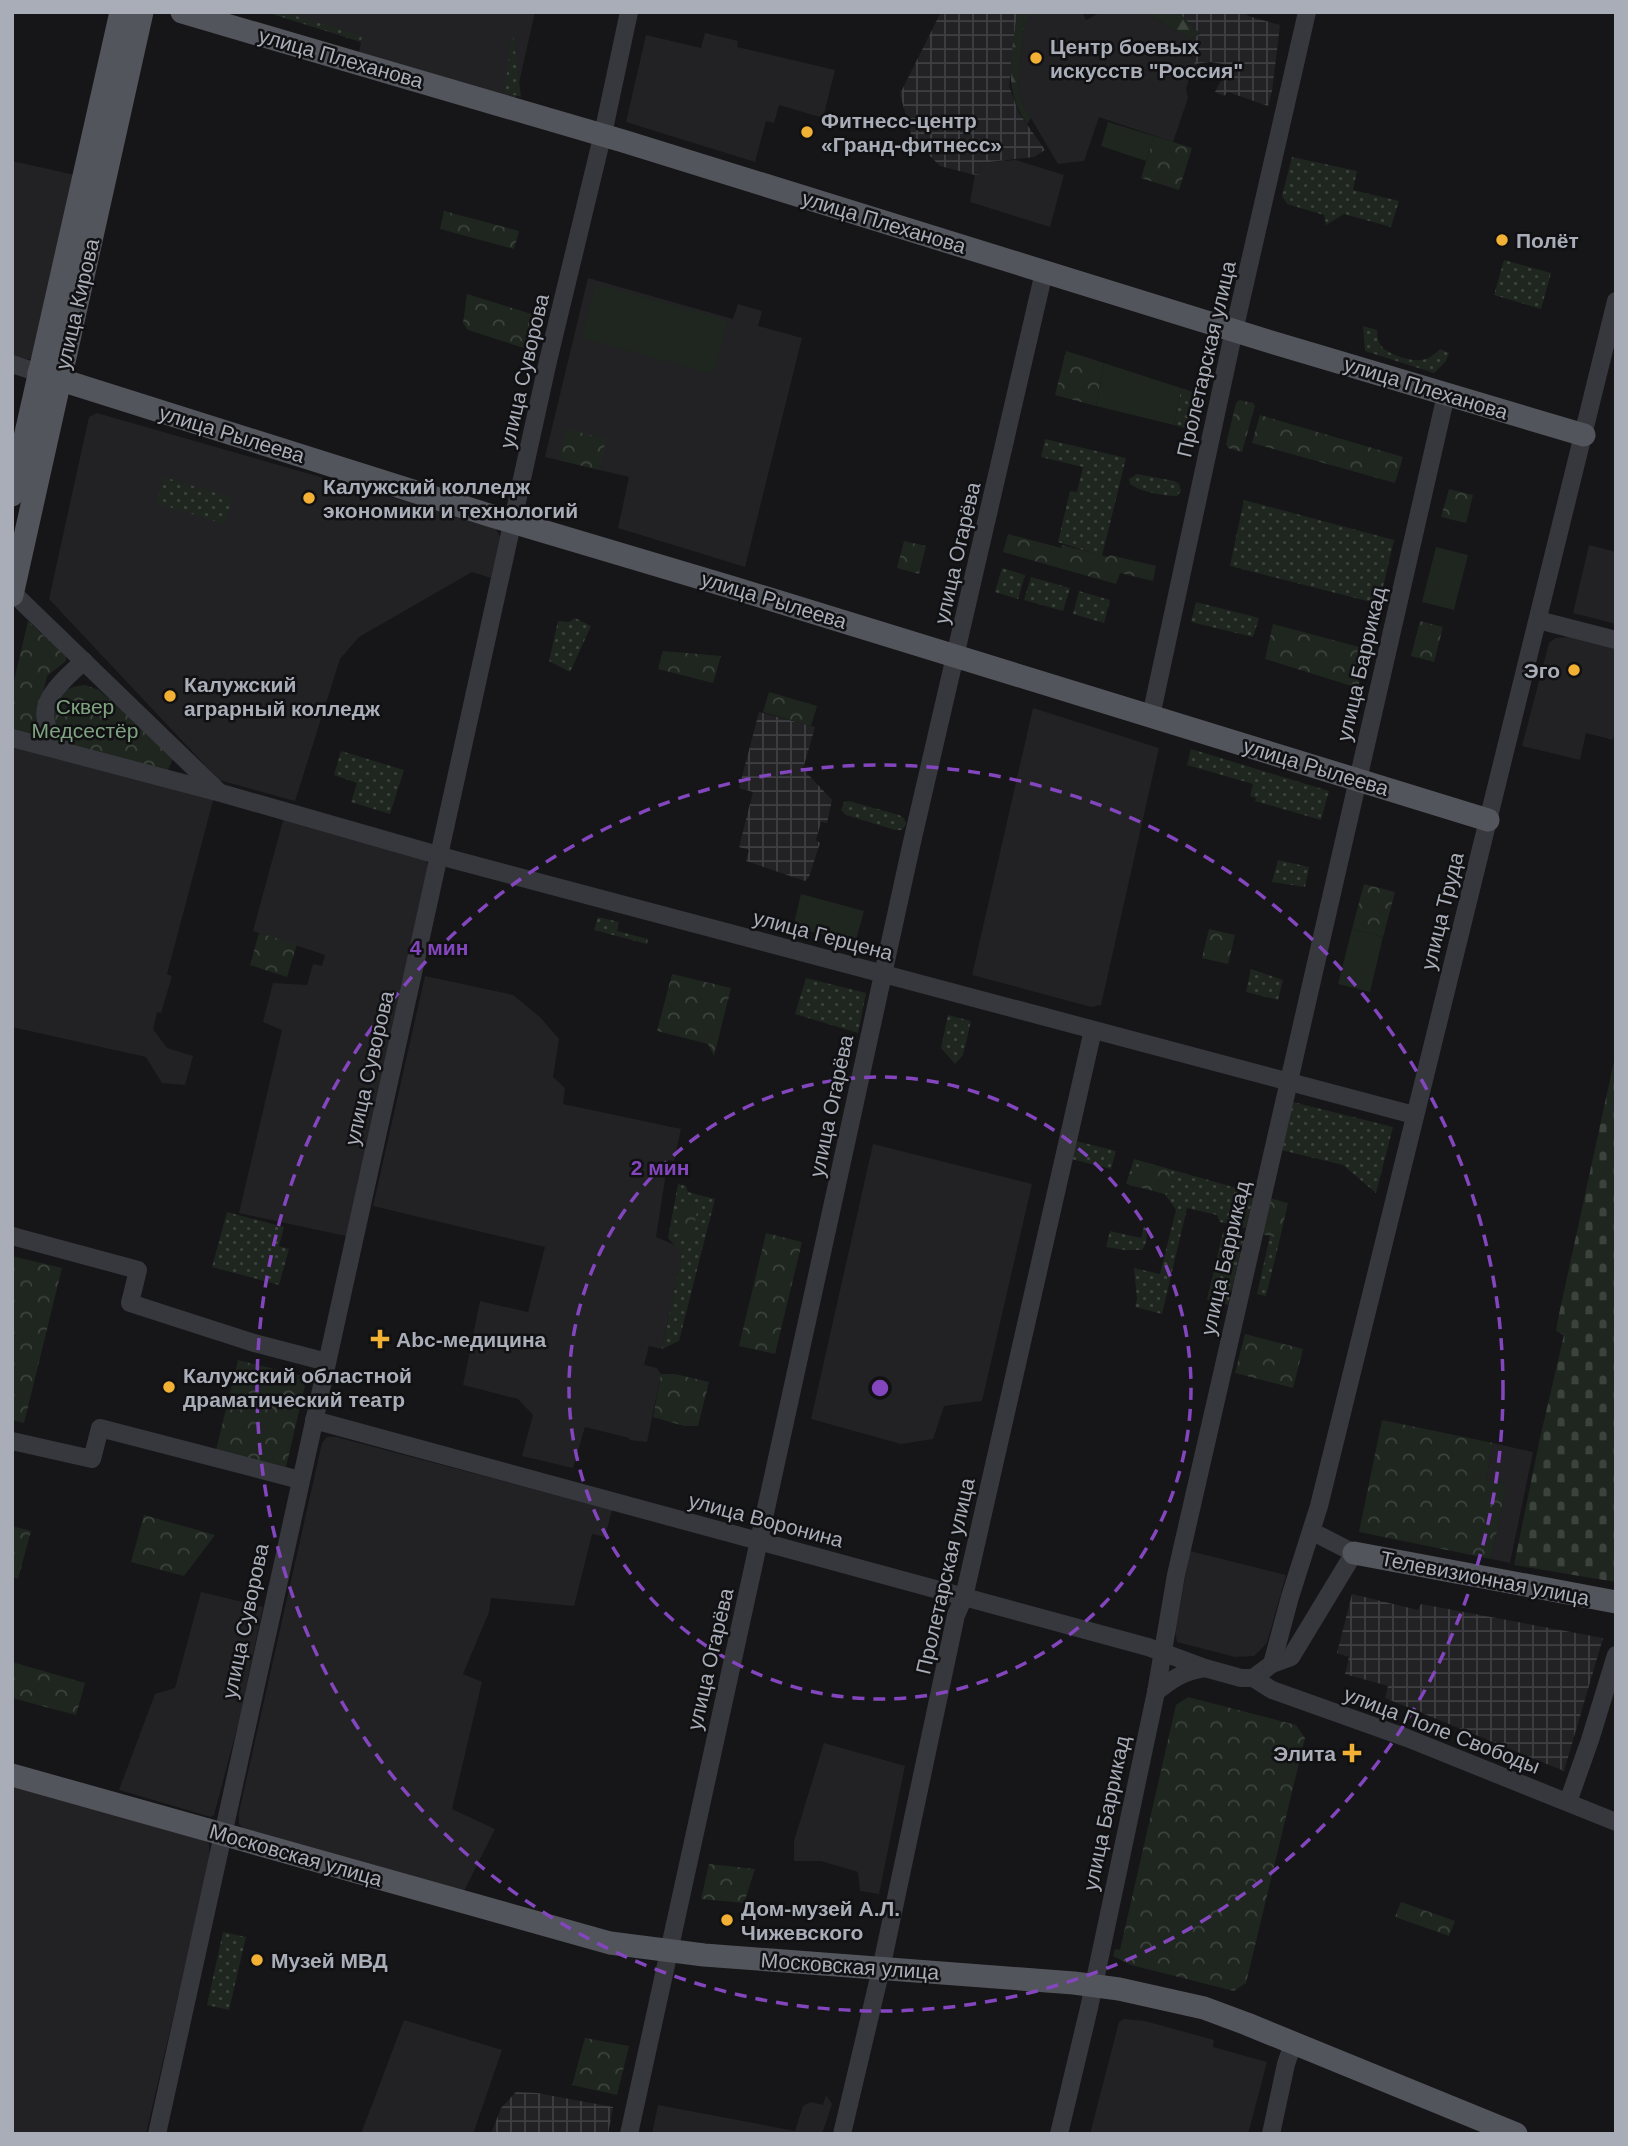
<svg xmlns="http://www.w3.org/2000/svg" width="1628" height="2146" font-family="Helvetica,sans-serif">
<style>
.built{fill:#222225}
.industrial{fill:url(#industrial-grid)}
.grass{fill:url(#grass-dots)}
.forest{fill:url(#forest-firs)}
.cemetery{fill:url(#cemetery-stones)}
.park{fill:url(#park-crowns)}
.pitch{fill:#1e261f}
.lines{fill:none;stroke-linecap:round;stroke-linejoin:round}
.minor{stroke:#37383d;stroke-width:18}
.major{stroke:#53555c;stroke-width:23}
.ring{fill:none;stroke:#8446be;stroke-width:3.5;stroke-dasharray:12 9}
.poi-dot{fill:#f2b134;stroke:#111113;stroke-width:2.5}
.labels{text-anchor:middle;dominant-baseline:central;stroke-width:5;stroke-linejoin:round;paint-order:stroke}
.poi-label{font-size:21px;font-weight:bold;fill:#a8adb8;stroke:#111113;text-anchor:start}
.street-label{font-size:21px;fill:#a8adb8;stroke:#111113}
.park-label{font-size:21px;fill:#7fa381;stroke:#111113}
.centre{fill:#8446be;stroke:#111113;stroke-width:3.5}
.ring-label{font-size:21px;text-anchor:middle;font-weight:bold;fill:#8446be;stroke:#111113;stroke-width:5;stroke-linejoin:round;paint-order:stroke}
</style>
<defs>
<pattern id="industrial-grid" width="8" height="8" patternUnits="userSpaceOnUse" patternTransform="scale(1.75)"><rect width="8" height="8" fill="#222225"/><path d="M0 4h8M4 0v8" fill="none" stroke="#3f3f43"/></pattern>
<pattern id="grass-dots" width="8" height="8" patternUnits="userSpaceOnUse" patternTransform="scale(1.75)"><rect width="8" height="8" fill="#1e261f"/><path d="M2 2h.1M6 6h.1" fill="none" stroke="#3c433d" stroke-width="1.8" stroke-linecap="round"/></pattern>
<pattern id="forest-firs" width="22" height="20" patternUnits="userSpaceOnUse" patternTransform="scale(1.75)"><rect width="22" height="20" fill="#1e261f"/><path d="M5 1l3.5 6h-7zM16 11l3.5 6h-7z" fill="#3c433d"/></pattern>
<pattern id="cemetery-stones" width="16" height="16" patternUnits="userSpaceOnUse" patternTransform="scale(1.75)"><rect width="16" height="16" fill="#1e261f"/><path d="M2 7V4a2 2 0 0 1 4 0v3zM10 15v-3a2 2 0 0 1 4 0v3z" fill="#3c433d"/></pattern>
<pattern id="park-crowns" width="20" height="18" patternUnits="userSpaceOnUse" patternTransform="scale(1.75)"><rect width="20" height="18" fill="#1e261f"/><path d="M2 6a3 3 0 1 1 6 0M12 15a3 3 0 1 1 6 0" fill="none" stroke="#3c433d"/></pattern>
</defs>
<rect width="100%" height="100%" fill="#161618"/>
<g class="built">
<path d="M 266,12 L 535,12 L 515,101 L 359,52 L 361,42 Z"/>
<path d="M 1040,12 L 1082,12 L 1086,20 L 1101,12 L 1144,12 L 1190,39 L 1186,46 L 1198,68 L 1193,76 L 1190,76 L 1186,89 L 1188,98 L 1173,142 L 1099,117 L 1084,161 L 1058,164 L 1025,108 L 1018,89 L 1024,25 L 1032,14 Z"/>
<path d="M 705,33 L 738,41 L 737,47 L 835,70 L 823,118 L 779,105 L 774,123 L 766,121 L 755,162 L 626,122 L 646,35 L 701,48 Z"/>
<path d="M 1016,160 L 1064,175 L 1050,227 L 970,202 L 975,175 L 981,174 L 980,163 Z"/>
<path d="M 12,161 L 75,175 L 36,354 L 31,359 L 20,360 L 12,358 Z"/>
<path d="M 588,278 L 733,319 L 738,304 L 762,311 L 758,326 L 802,338 L 745,567 L 618,528 L 629,477 L 545,457 Z"/>
<path d="M 97,413 L 495,527 L 500,537 L 491,578 L 472,572 L 359,637 L 340,659 L 295,801 L 219,780 L 49,599 L 89,417 Z"/>
<path d="M 1589,545 L 1616,552 L 1616,624 L 1573,613 Z"/>
<path d="M 1568,637 L 1616,646 L 1616,727 L 1613,740 L 1586,733 L 1580,760 L 1522,746 L 1549,643 L 1556,638 Z"/>
<path d="M 1033,708 L 1159,748 L 1101,1005 L 1091,1007 L 972,975 Z"/>
<path d="M 12,743 L 214,797 L 167,974 L 172,976 L 161,1013 L 157,1012 L 153,1029 L 167,1048 L 193,1056 L 185,1085 L 162,1083 L 146,1057 L 12,1027 Z"/>
<path d="M 284,817 L 425,858 L 428,865 L 346,1236 L 239,1213 L 282,1030 L 263,1022 L 273,983 L 307,985 L 313,964 L 322,966 L 325,955 L 253,931 Z"/>
<path d="M 425,976 L 513,995 L 540,1017 L 559,1039 L 553,1077 L 565,1088 L 563,1104 L 681,1129 L 674,1161 L 668,1160 L 656,1237 L 677,1246 L 682,1253 L 662,1349 L 649,1346 L 644,1365 L 657,1368 L 661,1374 L 647,1442 L 630,1440 L 629,1438 L 585,1427 L 573,1468 L 522,1456 L 533,1415 L 518,1399 L 463,1385 L 480,1301 L 528,1312 L 545,1247 L 373,1206 Z"/>
<path d="M 873,1144 L 1032,1184 L 982,1401 L 944,1406 L 933,1439 L 901,1444 L 811,1419 Z"/>
<path d="M 327,1437 L 336,1437 L 612,1510 L 605,1537 L 592,1534 L 574,1606 L 491,1598 L 489,1612 L 463,1674 L 482,1682 L 452,1809 L 495,1829 L 464,1891 L 248,1833 L 239,1824 L 239,1812 L 322,1443 Z"/>
<path d="M 1493,1443 L 1533,1452 L 1510,1563 L 1491,1559 L 1507,1484 L 1486,1479 Z"/>
<path d="M 1190,1551 L 1286,1575 L 1267,1643 L 1254,1656 L 1235,1657 L 1177,1642 L 1175,1631 Z"/>
<path d="M 201,1592 L 263,1607 L 239,1721 L 214,1815 L 211,1817 L 119,1790 L 155,1694 L 175,1688 Z"/>
<path d="M 824,1743 L 905,1766 L 879,1894 L 860,1891 L 858,1872 L 821,1861 L 794,1861 L 794,1841 Z"/>
<path d="M 12,1785 L 197,1836 L 209,1844 L 210,1859 L 146,2134 L 12,2134 Z"/>
<path d="M 1124,2019 L 1145,2021 L 1214,2040 L 1213,2047 L 1267,2062 L 1248,2134 L 1090,2134 L 1119,2022 Z"/>
<path d="M 404,2020 L 502,2050 L 473,2134 L 361,2134 Z"/>
<path d="M 826,2095 L 832,2104 L 822,2134 L 652,2134 L 658,2105 L 795,2131 L 803,2106 L 811,2102 L 823,2105 Z"/>
</g>
<g class="industrial">
<path d="M 941,12 L 1017,12 L 1009,86 L 1019,113 L 1045,150 L 1034,157 L 980,163 L 981,174 L 975,175 L 940,166 L 912,138 L 900,94 Z"/>
<path d="M 1178,12 L 1245,12 L 1248,16 L 1280,25 L 1272,91 L 1268,106 L 1228,92 L 1224,96 L 1215,92 L 1229,65 L 1210,62 L 1195,64 L 1191,53 L 1186,46 L 1190,39 L 1200,34 Z"/>
<path d="M 759,712 L 815,727 L 803,769 L 832,800 L 827,823 L 821,822 L 816,840 L 820,843 L 809,877 L 805,881 L 746,861 L 749,850 L 739,847 L 753,792 L 739,788 Z"/>
<path d="M 1352,1594 L 1418,1610 L 1421,1604 L 1603,1638 L 1564,1771 L 1385,1698 L 1388,1686 L 1345,1674 L 1349,1657 L 1337,1653 Z"/>
<path d="M 516,2092 L 537,2093 L 613,2107 L 608,2134 L 491,2134 L 501,2108 Z"/>
</g>
<g class="grass">
<path d="M 266,12 L 283,12 L 362,36 L 361,42 Z"/>
<path d="M 512,27 L 521,97 L 505,92 Z"/>
<path d="M 1292,157 L 1357,171 L 1353,190 L 1399,201 L 1391,227 L 1344,214 L 1326,225 L 1324,215 L 1287,204 L 1282,196 Z"/>
<path d="M 1504,260 L 1551,273 L 1541,309 L 1494,295 Z"/>
<path d="M 1363,326 L 1377,330 C 1377,336 1378,342 1382,347 C 1391,356 1414,363 1426,359 C 1431,357 1436,353 1440,349 L 1449,353 L 1446,361 L 1434,373 L 1365,351 Z"/>
<path d="M 1181,388 L 1201,395 L 1194,431 L 1174,425 Z"/>
<path d="M 1045,439 L 1126,458 L 1102,556 L 1058,542 L 1070,491 L 1077,492 L 1083,467 L 1041,457 Z"/>
<path d="M 1137,474 L 1174,481 L 1179,484 L 1181,491 L 1177,496 C 1163,496 1141,492 1130,484 L 1129,479 Z"/>
<path d="M 164,477 L 232,498 L 225,524 L 156,503 Z"/>
<path d="M 1244,500 L 1394,540 L 1379,604 L 1230,566 Z"/>
<path d="M 1002,568 L 1025,575 L 1018,599 L 995,592 Z"/>
<path d="M 1031,577 L 1070,588 L 1063,611 L 1024,600 Z"/>
<path d="M 1079,591 L 1110,600 L 1104,623 L 1073,614 Z"/>
<path d="M 1196,602 L 1259,618 L 1253,637 L 1191,622 Z"/>
<path d="M 575,618 L 591,626 L 570,672 L 549,661 L 558,621 L 569,622 Z"/>
<path d="M 1191,749 L 1329,791 L 1321,820 L 1255,801 L 1256,798 L 1250,796 L 1253,784 L 1187,765 Z"/>
<path d="M 341,751 L 404,770 L 390,814 L 351,802 L 357,783 L 334,775 Z"/>
<path d="M 849,801 L 899,815 L 904,818 L 906,825 L 902,830 L 895,830 L 846,815 L 841,810 L 844,802 Z"/>
<path d="M 1278,860 L 1309,867 L 1305,887 L 1272,882 Z"/>
<path d="M 598,917 L 619,922 L 617,931 L 648,939 L 647,944 L 594,930 Z"/>
<path d="M 1251,969 L 1283,980 L 1278,1000 L 1246,992 Z"/>
<path d="M 806,978 L 866,993 L 858,1033 L 795,1014 Z"/>
<path d="M 948,1015 L 971,1021 L 963,1055 L 955,1064 L 941,1048 Z"/>
<path d="M 1289,1101 L 1393,1127 L 1376,1193 L 1343,1165 L 1277,1149 Z"/>
<path d="M 1076,1141 L 1116,1151 L 1111,1169 L 1071,1159 Z"/>
<path d="M 1134,1159 L 1254,1193 L 1246,1228 L 1220,1222 L 1217,1215 L 1187,1208 L 1162,1314 L 1135,1307 L 1137,1299 L 1134,1268 L 1160,1274 L 1176,1210 L 1165,1194 L 1126,1184 Z"/>
<path d="M 678,1184 L 686,1186 L 688,1192 L 715,1199 L 679,1341 L 662,1349 L 682,1253 L 668,1238 Z"/>
<path d="M 227,1212 L 284,1227 L 279,1246 L 289,1249 L 279,1285 L 212,1267 Z"/>
<path d="M 1144,1226 C 1149,1233 1147,1243 1142,1250 L 1125,1250 L 1106,1247 L 1110,1231 L 1141,1238 Z"/>
<path d="M 1223,1232 L 1244,1237 L 1228,1305 L 1207,1300 Z"/>
<path d="M 1270,1236 L 1280,1238 L 1266,1296 L 1257,1294 Z"/>
<path d="M 223,1932 L 246,1937 L 229,2010 L 207,2005 Z"/>
</g>
<g class="forest">
<path d="M 1017,12 L 1040,12 L 1032,14 L 1024,25 L 1018,89 L 1025,108 L 1031,118 L 1027,124 C 1001,86 1013,54 1017,12 Z"/>
<path d="M 1144,12 L 1178,12 L 1200,34 L 1190,39 Z"/>
</g>
<path class="cemetery" d="M 1616,1052 L 1616,1582 L 1514,1565 L 1540,1438 L 1564,1335 L 1556,1331 L 1558,1319 Z"/>
<g class="park">
<path d="M 1154,136 L 1192,148 L 1179,190 L 1141,178 Z"/>
<path d="M 444,211 L 519,231 L 514,249 L 440,229 Z"/>
<path d="M 467,294 L 538,316 L 530,350 L 468,330 L 463,323 Z"/>
<path d="M 1066,351 L 1104,363 L 1096,406 L 1055,395 Z"/>
<path d="M 1239,400 L 1253,403 L 1255,406 L 1242,452 L 1228,448 L 1226,444 L 1236,403 Z"/>
<path d="M 1260,415 L 1403,457 L 1395,483 L 1252,443 Z"/>
<path d="M 567,429 L 606,439 L 599,470 L 559,460 Z"/>
<path d="M 1449,489 L 1473,495 L 1466,523 L 1441,517 Z"/>
<path d="M 1008,534 L 1061,548 L 1062,545 L 1108,557 L 1110,555 L 1156,566 L 1153,581 L 1120,573 L 1116,584 L 1003,552 Z"/>
<path d="M 904,541 L 926,546 L 919,574 L 897,568 Z"/>
<path d="M 28,621 L 66,656 L 66,661 L 47,676 L 31,739 L 12,734 L 12,689 Z"/>
<path d="M 1420,621 L 1443,627 L 1434,662 L 1411,656 Z"/>
<path d="M 1273,624 L 1367,649 L 1358,688 L 1265,659 Z"/>
<path d="M 663,651 L 721,656 L 713,683 L 658,669 Z"/>
<path d="M 85,685 L 99,690 L 174,757 L 167,772 L 72,746 C 43,725 45,688 85,685 Z"/>
<path d="M 769,692 L 817,706 L 811,726 L 763,712 Z"/>
<path d="M 1364,884 L 1395,892 L 1383,937 L 1352,929 Z"/>
<path d="M 1209,929 L 1235,935 L 1228,964 L 1202,958 Z"/>
<path d="M 259,933 L 297,944 L 287,977 L 250,965 Z"/>
<path d="M 672,974 L 731,988 L 714,1056 L 708,1044 L 657,1031 Z"/>
<path d="M 1140,1161 L 1172,1170 L 1166,1194 L 1134,1186 Z"/>
<path d="M 1269,1198 L 1288,1203 L 1280,1238 L 1261,1234 Z"/>
<path d="M 682,1203 L 698,1206 L 692,1238 L 676,1235 Z"/>
<path d="M 766,1233 L 802,1242 L 775,1354 L 739,1346 Z"/>
<path d="M 12,1256 L 62,1268 L 24,1423 L 12,1420 Z"/>
<path d="M 1245,1334 L 1303,1349 L 1293,1388 L 1235,1373 Z"/>
<path d="M 238,1360 L 307,1377 L 286,1467 L 216,1450 Z"/>
<path d="M 661,1374 L 675,1374 L 709,1382 L 698,1426 L 684,1426 L 653,1417 Z"/>
<path d="M 1382,1420 L 1493,1443 L 1486,1479 L 1507,1484 L 1491,1559 L 1359,1532 Z"/>
<path d="M 144,1515 L 215,1535 L 184,1576 L 131,1562 Z"/>
<path d="M 12,1526 L 31,1531 L 18,1579 L 12,1577 Z"/>
<path d="M 12,1662 L 85,1683 L 76,1715 L 12,1698 Z"/>
<path d="M 1188,1697 L 1296,1725 L 1305,1738 L 1246,1983 L 1234,1991 L 1131,1965 L 1113,1956 L 1115,1949 L 1120,1950 L 1176,1705 Z"/>
<path d="M 709,1864 L 755,1869 L 744,1903 L 701,1899 Z"/>
<path d="M 1401,1902 L 1455,1921 L 1449,1936 L 1395,1917 Z"/>
<path d="M 585,2038 L 629,2046 L 617,2095 L 572,2085 Z"/>
</g>
<g class="pitch">
<path d="M 1108,122 L 1154,136 L 1146,161 L 1101,146 Z"/>
<path d="M 596,284 L 728,320 L 713,374 L 581,338 Z"/>
<path d="M 1104,363 L 1181,388 L 1174,425 L 1096,406 Z"/>
<path d="M 1436,547 L 1468,555 L 1454,610 L 1422,602 Z"/>
<path d="M 801,894 L 864,911 L 855,943 L 793,927 Z"/>
<path d="M 1352,929 L 1383,937 L 1370,992 L 1338,984 Z"/>
</g>
<g class="lines">
<g class="minor">
<path d="M 12,364 L 39,373"/>
<path d="M 13,593 L 218,791"/>
<path d="M 1538,620 L 1616,640"/>
<path d="M 1151,716 L 1231,344 L 1307,12"/>
<path d="M 12,738 L 221,793 L 455,860 L 1414,1115"/>
<path d="M 64,751 C 26,712 52,690 84,661"/>
<path d="M 12,1236 L 138,1270 L 130,1303 L 254,1343 L 327,1362"/>
<path d="M 314,1420 L 1148,1647 L 1205,1668 L 1241,1678 L 1253,1678 L 1272,1664 L 1291,1657 L 1354,1553 L 1313,1532"/>
<path d="M 12,1441 L 92,1459 L 100,1428 L 300,1480"/>
<path d="M 1272,1664 L 1290,1597 L 1319,1506 L 1616,301"/>
<path d="M 1253,1678 L 1272,1690 L 1407,1738 L 1616,1822"/>
<path d="M 1156,1692 C 1172,1679 1184,1671 1205,1668"/>
<path d="M 1568,1802 L 1590,1740 L 1616,1655"/>
<path d="M 157,2134 L 548,361 L 604,129 L 629,12"/>
<path d="M 629,2134 L 912,842 L 1044,272"/>
<path d="M 842,2134 L 881,1969 L 956,1615 L 964,1597 L 1093,1030"/>
<path d="M 1059,2134 L 1089,2008 L 1156,1692 L 1176,1575 L 1446,395"/>
<path d="M 1271,2134 L 1286,2064 L 1294,2041"/>
</g>
<g class="major">
<path d="M 182,12 L 623,141 L 1271,342 L 1584,435"/>
<path d="M 39,373 L 492,516 L 734,588 L 1488,820"/>
<path d="M 12,495 L 121,12"/>
<path d="M 12,595 L 142,12"/>
<path d="M 1354,1553 L 1616,1602"/>
<path d="M 12,1775 L 610,1943 L 704,1955 L 1074,1983 L 1119,1989 L 1204,2008 L 1247,2024 L 1516,2134"/>
</g>
</g>
<g class="ring">
<circle cx="880" cy="1388" r="311"/>
<circle cx="880" cy="1388" r="623"/>
</g>
<g class="poi-dot">
<circle cx="1036" cy="58" r="7"/>
<circle cx="807" cy="132" r="7"/>
<circle cx="1502" cy="240" r="7"/>
<circle cx="309" cy="498" r="7"/>
<circle cx="1574" cy="670" r="7"/>
<circle cx="170" cy="696" r="7"/>
<path d="M376.5 1328.5h7v7h7v7h-7v7h-7v-7h-7v-7h7z"/>
<circle cx="169" cy="1387" r="7"/>
<path d="M1348.5 1742.5h7v7h7v7h-7v7h-7v-7h-7v-7h7z"/>
<circle cx="727" cy="1920" r="7"/>
<circle cx="257" cy="1960" r="7"/>
</g>
<g class="labels">
<g class="poi-label">
<text x="1050" y="46">Центр боевых<tspan x="1050" dy="24">искусств "Россия"</tspan></text>
<text x="821" y="120">Фитнесс-центр<tspan x="821" dy="24">«Гранд-фитнесс»</tspan></text>
<text x="1516" y="240">Полёт</text>
<text x="323" y="486">Калужский колледж<tspan x="323" dy="24">экономики и технологий</tspan></text>
<text x="1560" y="670" text-anchor="end">Эго</text>
<text x="184" y="684">Калужский<tspan x="184" dy="24">аграрный колледж</tspan></text>
<text x="396" y="1339">Abc-медицина</text>
<text x="183" y="1375">Калужский областной<tspan x="183" dy="24">драматический театр</tspan></text>
<text x="1336" y="1753" text-anchor="end">Элита</text>
<text x="741" y="1908">Дом-музей А.Л.<tspan x="741" dy="24">Чижевского</tspan></text>
<text x="271" y="1960">Музей МВД</text>
</g>
<g class="street-label">
<text transform="translate(341 58) rotate(16)">улица Плеханова</text>
<text transform="translate(884 222) rotate(17)">улица Плеханова</text>
<text transform="translate(77 304) rotate(-77)">улица Кирова</text>
<text transform="translate(1206 359) rotate(-77)">Пролетарская улица</text>
<text transform="translate(524 371) rotate(-77)">улица Суворова</text>
<text transform="translate(1426 388) rotate(17)">улица Плеханова</text>
<text transform="translate(232 434) rotate(17)">улица Рылеева</text>
<text transform="translate(957 553) rotate(-77)">улица Огарёва</text>
<text transform="translate(774 600) rotate(17)">улица Рылеева</text>
<text transform="translate(1361 664) rotate(-77)">улица Баррикад</text>
<text transform="translate(1316 767) rotate(17)">улица Рылеева</text>
<text transform="translate(1442 911) rotate(-76)">улица Труда</text>
<text transform="translate(823 935) rotate(15)">улица Герцена</text>
<text transform="translate(369 1068) rotate(-77)">улица Суворова</text>
<text transform="translate(831 1106) rotate(-78)">улица Огарёва</text>
<text transform="translate(1225 1258) rotate(-77)">улица Баррикад</text>
<text transform="translate(766 1520) rotate(15)">улица Воронина</text>
<text transform="translate(945 1576) rotate(-77)">Пролетарская улица</text>
<text transform="translate(1485 1578) rotate(11)">Телевизионная улица</text>
<text transform="translate(245 1621) rotate(-78)">улица Суворова</text>
<text transform="translate(710 1659) rotate(-77)">улица Огарёва</text>
<text transform="translate(1442 1730) rotate(21)">улица Поле Свободы</text>
<text transform="translate(1106 1813) rotate(-78)">улица Баррикад</text>
<text transform="translate(296 1855) rotate(16)">Московская улица</text>
<text transform="translate(850 1966) rotate(4)">Московская улица</text>
</g>
<g class="park-label">
<text x="85" y="706">Сквер<tspan x="85" dy="24">Медсестёр</tspan></text>
</g>
</g>
<circle cx="880" cy="1388" r="10" class="centre"/>
<g class="ring-label">
<text x="439" y="955">4 мин</text>
<text x="660" y="1175">2 мин</text>
</g>
<rect width="1628" height="2146" fill="none" stroke="#a8adb8" stroke-width="28"/>
</svg>
